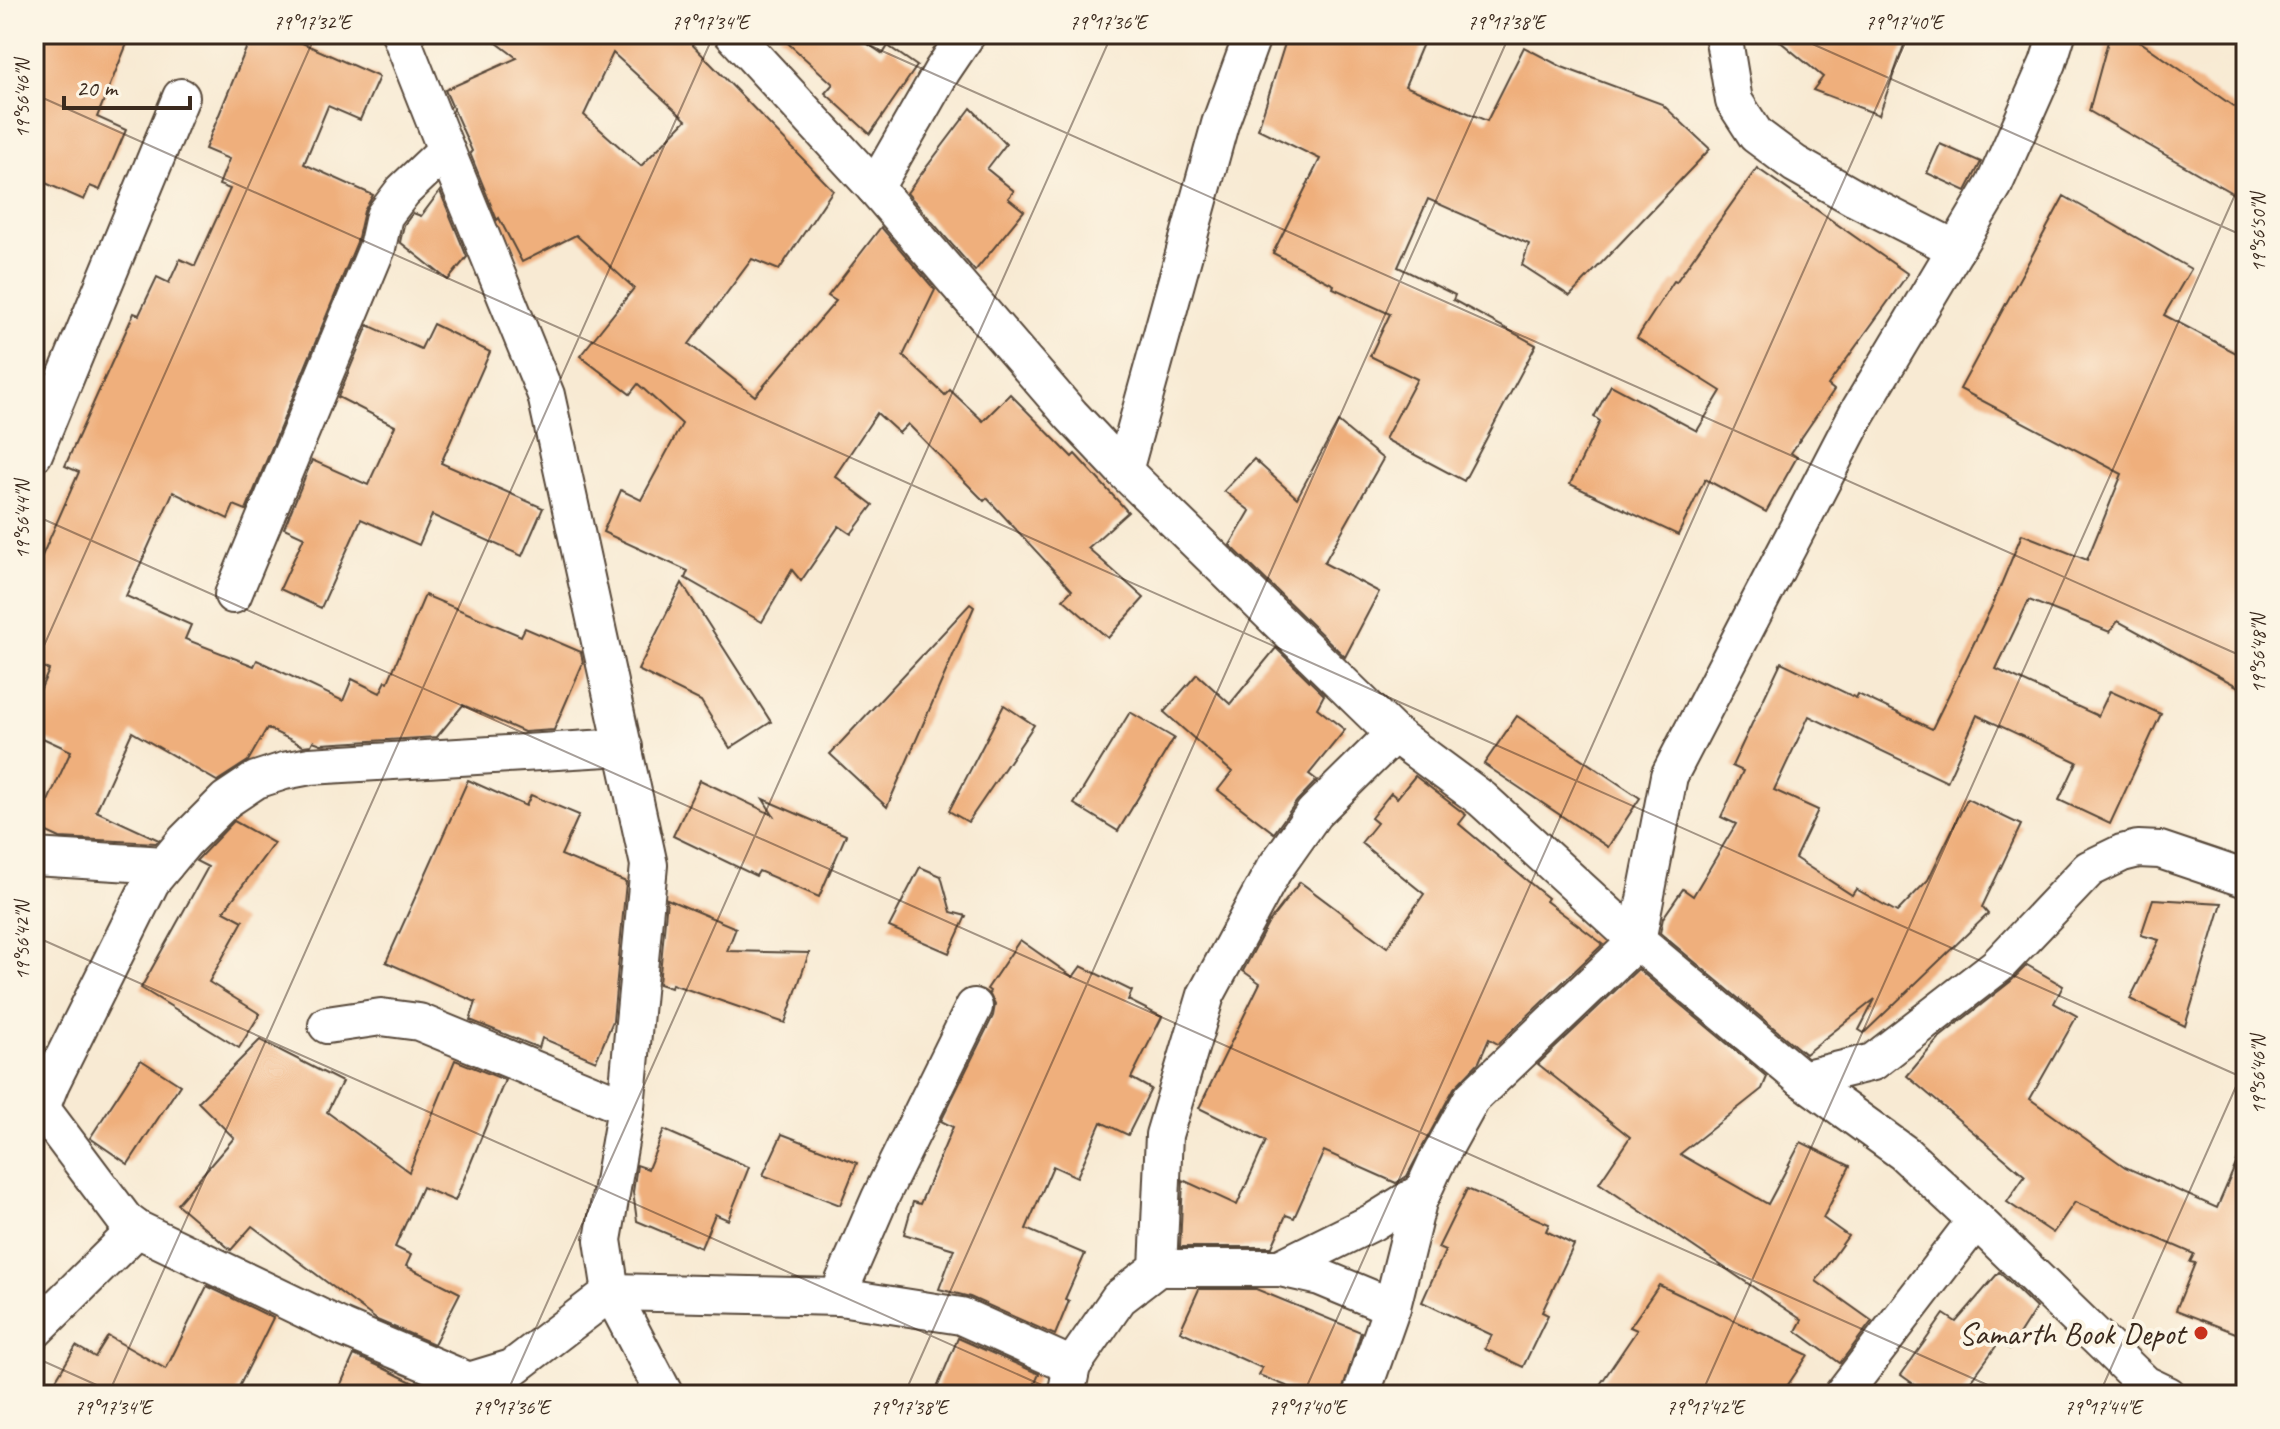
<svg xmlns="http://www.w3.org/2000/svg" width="2280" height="1429" font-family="Caveat,sans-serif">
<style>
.building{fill:#efaf7c;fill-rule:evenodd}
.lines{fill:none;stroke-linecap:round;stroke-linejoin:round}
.street-casing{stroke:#574739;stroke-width:40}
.street{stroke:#fff;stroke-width:36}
.ticks{fill:none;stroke:#3b2a1e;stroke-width:2;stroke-opacity:0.45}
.poi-dot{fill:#c8321e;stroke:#fcf5e5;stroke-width:3}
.labels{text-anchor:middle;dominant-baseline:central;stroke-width:8;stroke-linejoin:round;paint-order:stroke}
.poi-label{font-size:32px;fill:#3b2a1e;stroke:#fcf5e5;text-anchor:end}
.neatline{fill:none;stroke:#3b2a1e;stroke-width:3}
.ticks-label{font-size:20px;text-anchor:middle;fill:#3b2a1e}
</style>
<rect width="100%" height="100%" fill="#fcf5e5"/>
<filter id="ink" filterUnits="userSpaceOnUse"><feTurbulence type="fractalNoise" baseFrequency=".0125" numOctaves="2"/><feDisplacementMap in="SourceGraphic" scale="16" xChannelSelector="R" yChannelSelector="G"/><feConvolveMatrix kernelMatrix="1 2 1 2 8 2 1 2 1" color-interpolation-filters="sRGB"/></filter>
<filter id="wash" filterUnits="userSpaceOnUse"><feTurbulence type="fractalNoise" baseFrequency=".006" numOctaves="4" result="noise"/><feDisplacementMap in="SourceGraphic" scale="32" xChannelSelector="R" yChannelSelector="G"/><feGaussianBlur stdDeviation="1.8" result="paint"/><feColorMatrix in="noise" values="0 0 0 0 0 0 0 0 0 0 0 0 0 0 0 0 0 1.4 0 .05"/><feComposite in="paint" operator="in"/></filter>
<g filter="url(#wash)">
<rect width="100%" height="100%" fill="#f8ead3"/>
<g id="blocks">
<g class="building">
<path d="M 34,34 L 131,34 L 97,117 L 126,130 L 100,190 L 90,186 L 84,200 L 34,178 Z"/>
<path d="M 252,34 L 282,34 L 379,77 L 360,120 L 328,106 L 304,164 L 373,195 L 364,211 L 357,242 L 246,510 L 234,505 L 228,519 L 173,492 L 126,596 L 191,625 L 185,639 L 254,666 L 257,660 L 343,701 L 352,679 L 380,693 L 386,681 L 388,682 L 425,595 L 521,636 L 525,628 L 581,652 L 583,663 L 554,730 L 524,732 L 463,705 L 437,737 L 321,744 L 313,741 L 311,745 L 303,746 L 267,728 L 248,761 L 217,781 L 132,732 L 96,811 L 159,840 L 156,843 L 60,838 L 36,827 L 71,751 L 34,734 L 34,704 L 49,670 L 34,663 L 34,552 L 42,556 L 79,472 L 65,466 L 134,313 L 139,315 L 157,277 L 169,283 L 180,259 L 195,266 L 230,189 L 219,185 L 229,159 L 205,149 Z"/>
<path d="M 485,34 L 682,34 L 833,190 L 779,270 L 752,259 L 689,344 L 755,396 L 836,301 L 828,296 L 881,227 L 935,290 L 903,356 L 945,395 L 950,390 L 983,421 L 1010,394 L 1072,457 L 1075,454 L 1128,512 L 1088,548 L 1144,598 L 1108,638 L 1063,599 L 1072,590 L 987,498 L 984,501 L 908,424 L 899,433 L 877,413 L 835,476 L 873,505 L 851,534 L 839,526 L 801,581 L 792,570 L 762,622 L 685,578 L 688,571 L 603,532 L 621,490 L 641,500 L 682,424 L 638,384 L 630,394 L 580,356 L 634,288 L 576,235 L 522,262 L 499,218 L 497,220 L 470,153 L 472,151 L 445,90 L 517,58 ZM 613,53 L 686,120 L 641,166 L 584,115 Z"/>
<path d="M 778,34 L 853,34 L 883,54 L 888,46 L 917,66 L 870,134 L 825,93 L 833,84 Z"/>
<path d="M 1288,34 L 1427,34 L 1405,86 L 1487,121 L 1524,47 L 1562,67 L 1662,104 L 1710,149 L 1570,296 L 1522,265 L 1529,244 L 1428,199 L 1398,267 L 1455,295 L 1453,300 L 1536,345 L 1464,481 L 1385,439 L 1417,379 L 1370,356 L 1390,314 L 1333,288 L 1334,285 L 1273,253 L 1320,159 L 1258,129 Z"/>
<path d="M 1771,34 L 1908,34 L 1879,115 L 1813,90 L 1823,77 Z"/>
<path d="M 2110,34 L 2129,34 L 2246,115 L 2246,201 L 2089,111 Z"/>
<path d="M 971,108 L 1006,144 L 987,169 L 1014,191 L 1008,198 L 1024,211 L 975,271 L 907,193 Z"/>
<path d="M 1940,144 L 1981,162 L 1966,191 L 1927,173 Z"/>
<path d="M 1757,168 L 1908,274 L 1828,385 L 1834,390 L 1791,453 L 1797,457 L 1766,512 L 1705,479 L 1678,535 L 1570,484 L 1600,421 L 1594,417 L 1611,385 L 1697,431 L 1721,391 L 1637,338 L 1674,281 L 1676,282 Z"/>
<path d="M 440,191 L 467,257 L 448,280 L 400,242 L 404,225 L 413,213 L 421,216 Z"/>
<path d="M 2064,196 L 2191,269 L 2164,315 L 2246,358 L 2246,691 L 2118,621 L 2110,632 L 2029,600 L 1996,669 L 2098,716 L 2110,691 L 2161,714 L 2110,824 L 2059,800 L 2077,762 L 1977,715 L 1947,782 L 1809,716 L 1774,790 L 1818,810 L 1795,858 L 1852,895 L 1856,889 L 1897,912 L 1928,880 L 1967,799 L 2021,825 L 1982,907 L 1988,914 L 1864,1033 L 1859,1030 L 1875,999 L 1805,1054 L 1660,933 L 1663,918 L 1683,889 L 1693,896 L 1736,824 L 1721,817 L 1743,771 L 1732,766 L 1781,662 L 1856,698 L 1858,694 L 1932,729 L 1993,604 L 2022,534 L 2087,560 L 2122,474 L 1960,389 Z"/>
<path d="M 433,324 L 490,352 L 441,463 L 543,508 L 522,556 L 432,515 L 419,545 L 361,519 L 321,608 L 280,589 L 304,537 L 284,528 L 312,460 L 368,485 L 395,426 L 338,397 L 368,325 L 421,349 Z"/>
<path d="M 1338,422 L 1383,459 L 1324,563 L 1379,592 L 1345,657 L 1230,545 L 1250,511 L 1224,491 L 1254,459 L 1297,498 Z"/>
<path d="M 682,583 L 771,722 L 730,748 L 701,701 L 638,670 Z"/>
<path d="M 970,604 L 974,607 L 887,807 L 830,754 Z"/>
<path d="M 1276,648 L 1324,695 L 1317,708 L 1345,730 L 1309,774 L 1317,780 L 1297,801 L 1274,833 L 1218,790 L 1232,772 L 1164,712 L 1197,674 L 1230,704 Z"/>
<path d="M 1004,705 L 1034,725 L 968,822 L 949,811 Z"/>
<path d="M 1130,712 L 1174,738 L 1118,831 L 1074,804 Z"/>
<path d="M 1517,716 L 1640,798 L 1608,847 L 1484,764 Z"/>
<path d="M 1415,776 L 1466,815 L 1459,824 L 1548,898 L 1546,901 L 1603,944 L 1498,1044 L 1489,1039 L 1479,1062 L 1454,1088 L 1407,1176 L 1396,1183 L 1324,1151 L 1294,1218 L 1286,1215 L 1272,1247 L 1180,1247 L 1183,1180 L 1237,1205 L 1266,1141 L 1199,1108 L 1260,983 L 1243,971 L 1269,922 L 1300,882 L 1387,947 L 1424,894 L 1361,843 L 1377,823 L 1371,818 L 1391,793 L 1397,798 Z"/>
<path d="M 468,780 L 526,806 L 531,795 L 579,815 L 561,855 L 626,882 L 613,1021 L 596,1061 L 542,1038 L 539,1048 L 470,1020 L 476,1002 L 386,962 Z"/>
<path d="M 700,780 L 773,815 L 763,799 L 846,835 L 819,897 L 759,871 L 756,876 L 673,836 Z"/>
<path d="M 234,821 L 274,843 L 224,911 L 243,921 L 209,982 L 260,1014 L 239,1048 L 141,988 L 208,867 L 196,861 Z"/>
<path d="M 920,867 L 941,876 L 951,912 L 966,916 L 949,953 L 889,927 Z"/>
<path d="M 667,899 L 736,928 L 727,951 L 809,953 L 785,1023 L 672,984 L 671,988 L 659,984 Z"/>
<path d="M 2153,899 L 2222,903 L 2185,1026 L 2130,999 L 2159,940 L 2141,935 Z"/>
<path d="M 1020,940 L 1073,977 L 1081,966 L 1132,991 L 1128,1000 L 1162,1017 L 1131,1078 L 1151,1089 L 1128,1135 L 1101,1122 L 1077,1177 L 1053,1166 L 1026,1229 L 1085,1254 L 1065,1299 L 1069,1301 L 1055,1335 L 970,1297 L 939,1289 L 954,1249 L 904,1234 L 913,1202 L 920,1204 L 953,1127 L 941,1121 L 993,1016 L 995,1005 L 989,993 L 990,991 L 987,989 Z"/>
<path d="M 2027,965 L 2063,986 L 2054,1003 L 2077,1016 L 2030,1099 L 2125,1167 L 2217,1208 L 2246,1141 L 2246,1337 L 2176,1310 L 2195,1263 L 2190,1262 L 2194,1254 L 2075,1202 L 2053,1233 L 2007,1202 L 2025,1176 L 1907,1076 L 1940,1037 L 2010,982 Z"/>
<path d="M 1638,969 L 1767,1077 L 1762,1089 L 1680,1154 L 1768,1204 L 1801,1142 L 1850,1166 L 1823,1218 L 1848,1236 L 1816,1281 L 1872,1321 L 1840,1363 L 1796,1331 L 1802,1320 L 1599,1183 L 1630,1137 L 1538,1064 Z"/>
<path d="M 260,1040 L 342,1082 L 327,1112 L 409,1172 L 455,1060 L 505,1080 L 455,1201 L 422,1187 L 395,1247 L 411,1255 L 406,1266 L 460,1293 L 434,1344 L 377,1320 L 252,1226 L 231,1250 L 177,1204 L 234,1138 L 198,1102 Z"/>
<path d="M 141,1060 L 180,1085 L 128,1164 L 90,1138 Z"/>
<path d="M 664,1130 L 749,1167 L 728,1220 L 715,1214 L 701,1248 L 637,1221 L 633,1192 L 637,1165 L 648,1169 Z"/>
<path d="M 782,1134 L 857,1163 L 840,1205 L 763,1175 Z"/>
<path d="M 1467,1189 L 1549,1224 L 1546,1231 L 1574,1245 L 1542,1312 L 1548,1315 L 1523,1367 L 1485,1349 L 1492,1335 L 1422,1302 L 1445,1251 L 1438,1248 Z"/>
<path d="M 1999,1272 L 2036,1308 L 2010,1349 L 1999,1342 L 1961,1395 L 1929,1395 L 1901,1375 L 1944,1314 L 1956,1322 Z"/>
<path d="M 1659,1285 L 1808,1355 L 1781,1395 L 1593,1395 L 1637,1330 L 1630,1327 Z"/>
<path d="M 207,1286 L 273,1318 L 235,1395 L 75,1395 L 54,1383 L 76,1346 L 95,1357 L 108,1336 L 166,1369 Z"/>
<path d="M 1199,1289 L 1256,1289 L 1361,1332 L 1341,1395 L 1309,1395 L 1259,1375 L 1262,1368 L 1180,1331 Z"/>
<path d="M 958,1338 L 1039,1374 L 1030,1395 L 934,1395 Z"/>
<path d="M 354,1355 L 379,1366 L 438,1395 L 336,1395 Z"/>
</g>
</g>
</g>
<g filter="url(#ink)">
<use href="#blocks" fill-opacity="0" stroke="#574739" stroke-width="2"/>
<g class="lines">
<defs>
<g id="street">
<path d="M 400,34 L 446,150 L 546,395 L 649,865 L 626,1107 L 603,1240 L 611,1292 L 665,1395"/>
<path d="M 733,34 L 875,188 L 1071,415 L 1124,471 L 1394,734 L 1482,799 L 1637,941 L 1802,1079 L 1904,1153 L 1976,1220 L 2145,1384 L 2168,1395"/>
<path d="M 1723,34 L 1734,101 L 1756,135 L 1795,164 L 1855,198 L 1956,249"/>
<path d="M 875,188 L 942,71 L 967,34"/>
<path d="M 34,454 L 181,97"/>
<path d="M 1124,471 L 1220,124 L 1253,34"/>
<path d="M 233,595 L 377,248 L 384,216 L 403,191 L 446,150"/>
<path d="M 34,857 L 165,865"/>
<path d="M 327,1025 L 381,1017 L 419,1022 L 626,1107"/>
<path d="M 1802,1079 L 1873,1062 L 1997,966 L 2089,869 L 2122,853 L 2138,849 L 2160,850 L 2246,879"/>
<path d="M 34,1105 L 41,1108 L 125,1220 L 137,1229 L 343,1328 L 469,1381"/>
<path d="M 41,1108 L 51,1083 L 151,882 L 185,841 L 226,800 L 256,780 L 284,771 L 310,766 L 624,747"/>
<path d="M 1158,1268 L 1280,1268 L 1320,1277 L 1392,1307"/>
<path d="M 1280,1268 L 1373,1222 L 1423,1191"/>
<path d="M 840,1297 L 844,1281 L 880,1198 L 974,1007"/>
<path d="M 34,1331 L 137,1229"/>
<path d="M 463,1395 L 469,1381 L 512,1368 L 611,1292 L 840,1297 L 961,1316 L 1072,1366"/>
<path d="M 1066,1395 L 1072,1366 L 1119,1298 L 1158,1268 L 1164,1135 L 1206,995 L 1273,871 L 1314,813 L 1394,734"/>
<path d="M 1361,1395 L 1392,1307 L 1418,1202 L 1435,1165 L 1472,1098 L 1637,941 L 1669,776 L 1857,414 L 1994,185 L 2048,63 L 2057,34"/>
<path d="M 1842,1395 L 1976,1220"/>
</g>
</defs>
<use href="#street" class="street-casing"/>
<use href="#street" class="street"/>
</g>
</g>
<path class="ticks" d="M 844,34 L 2246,658M 1790,34 L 2246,237M 34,94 L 2246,1079M 34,515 L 2010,1395M 34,668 L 316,34M 34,936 L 1064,1395M 34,1357 L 119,1395M 108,1395 L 714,34M 506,1395 L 1112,34M 904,1395 L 1510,34M 1303,1395 L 1909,34M 1701,1395 L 2246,170M 2099,1395 L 2246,1064"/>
<circle class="poi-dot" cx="2201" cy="1333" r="8"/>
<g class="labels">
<g class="poi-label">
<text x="2185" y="1333">Samarth Book Depot</text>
</g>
</g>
<rect width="2280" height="1429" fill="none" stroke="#fcf5e5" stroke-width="88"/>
<path d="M64 96v12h126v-12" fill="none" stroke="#3b2a1e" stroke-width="4"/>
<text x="76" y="96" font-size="24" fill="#3b2a1e" stroke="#fcf5e5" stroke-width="6" paint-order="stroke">20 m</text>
<rect x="44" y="44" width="2192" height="1341" class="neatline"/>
<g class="ticks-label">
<text x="312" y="29">79°17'32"E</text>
<text x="710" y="29">79°17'34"E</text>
<text x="1108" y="29">79°17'36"E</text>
<text x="1506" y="29">79°17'38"E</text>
<text x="1904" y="29">79°17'40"E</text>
<text transform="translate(22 99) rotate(-90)" y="7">19°56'46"N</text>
<text transform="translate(2258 233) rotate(-90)" y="7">19°56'50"N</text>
<text transform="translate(22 520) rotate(-90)" y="7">19°56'44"N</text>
<text transform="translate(2258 654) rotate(-90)" y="7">19°56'48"N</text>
<text transform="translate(22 941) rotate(-90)" y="7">19°56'42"N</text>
<text transform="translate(2258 1075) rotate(-90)" y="7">19°56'46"N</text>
<text x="113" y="1414">79°17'34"E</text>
<text x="511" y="1414">79°17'36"E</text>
<text x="909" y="1414">79°17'38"E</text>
<text x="1307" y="1414">79°17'40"E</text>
<text x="1705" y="1414">79°17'42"E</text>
<text x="2103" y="1414">79°17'44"E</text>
</g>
</svg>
